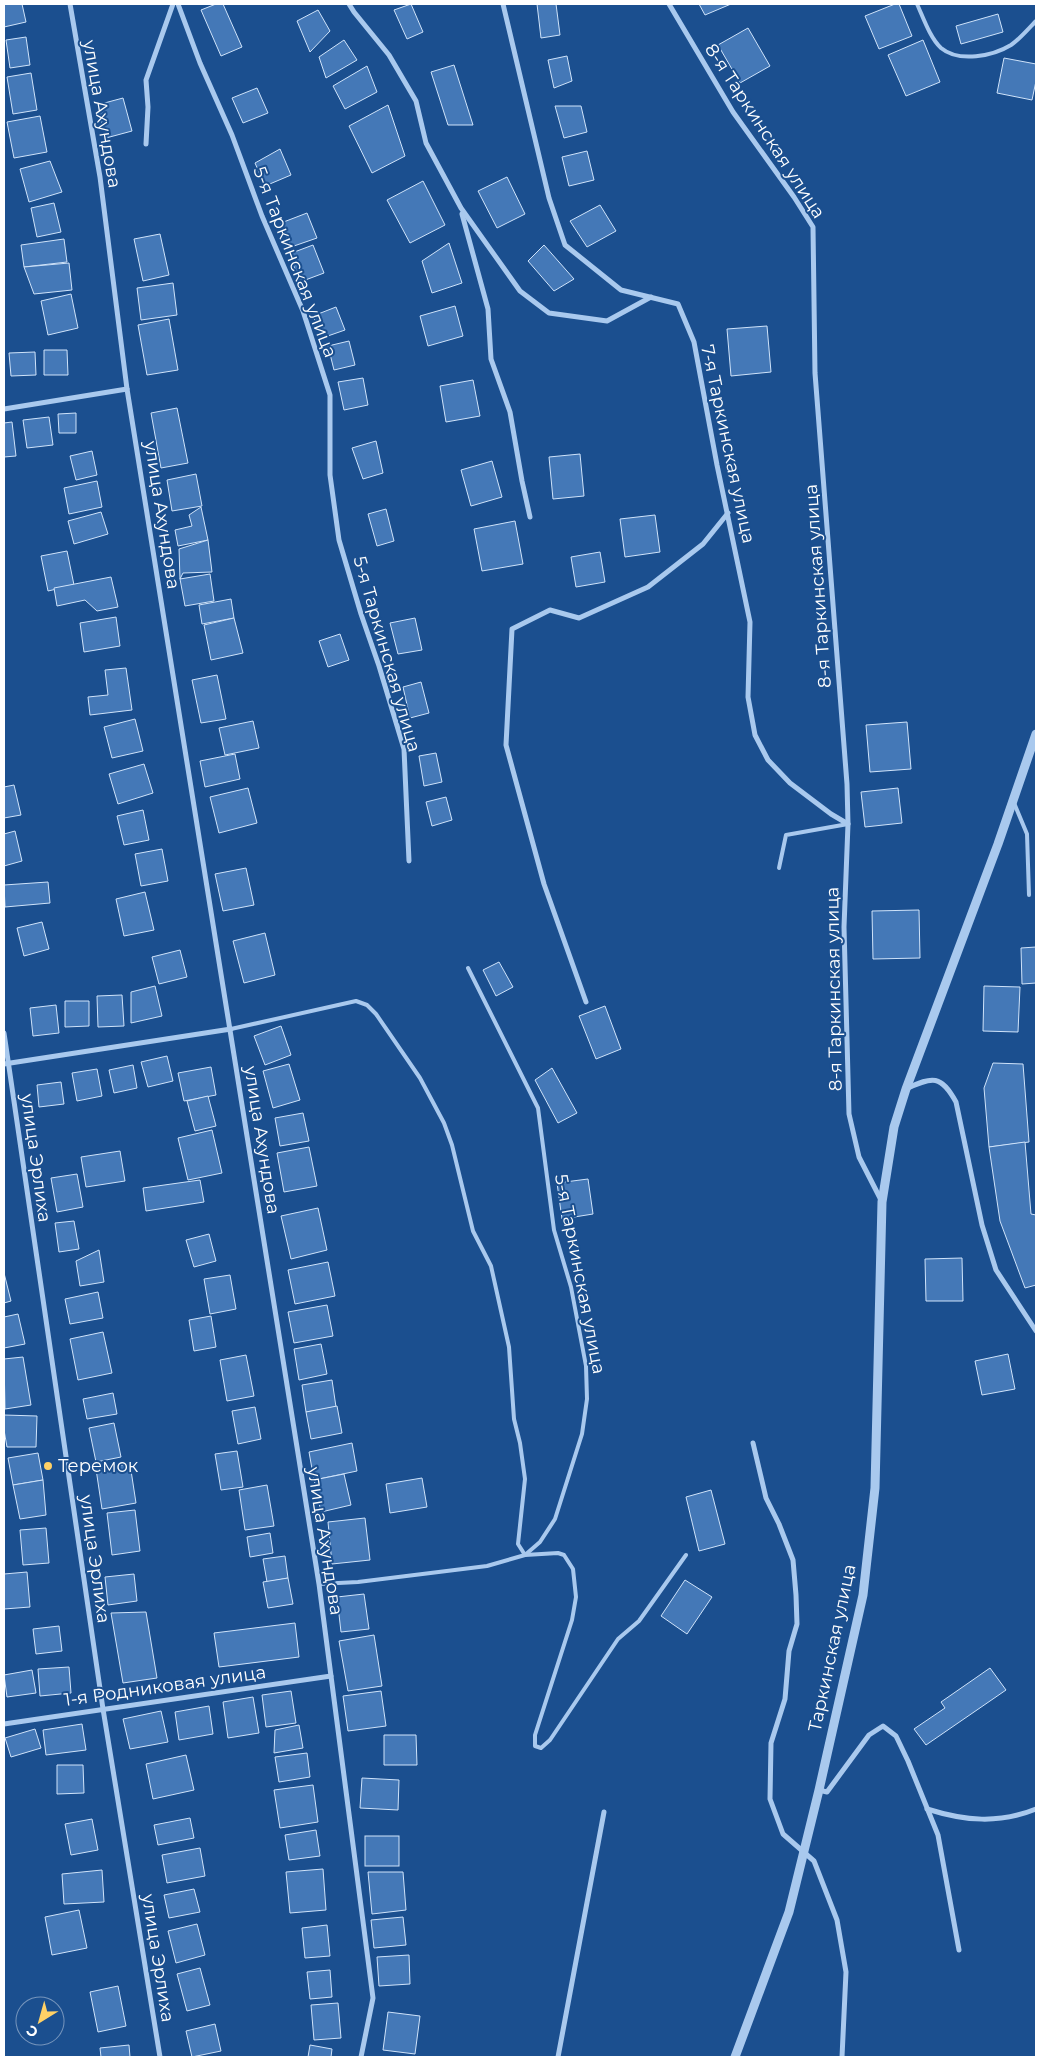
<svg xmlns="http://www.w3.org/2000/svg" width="1040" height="2061" font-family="Montserrat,sans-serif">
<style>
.building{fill:#4478b7;stroke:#cfe3fa}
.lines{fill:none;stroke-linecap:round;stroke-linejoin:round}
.service{stroke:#a9c9ee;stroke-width:4}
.minor{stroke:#a9c9ee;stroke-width:5}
.tertiary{stroke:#a9c9ee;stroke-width:9}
.poi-dot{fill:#ffd166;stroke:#1b4f8f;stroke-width:2}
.labels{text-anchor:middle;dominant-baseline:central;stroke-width:4;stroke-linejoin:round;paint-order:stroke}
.street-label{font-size:18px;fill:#fff;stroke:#1b4f8f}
.poi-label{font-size:18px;fill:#fff;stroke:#1b4f8f;text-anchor:start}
</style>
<rect width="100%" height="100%" fill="#1b4f8f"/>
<g class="building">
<path d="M 4,4 L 22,4 L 26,22 L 4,27 Z"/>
<path d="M 216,4 L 223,4 L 242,47 L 221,56 L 201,10 Z"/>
<path d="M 411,4 L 423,32 L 407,39 L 394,10 Z"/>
<path d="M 537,4 L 556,4 L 560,35 L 541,38 Z"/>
<path d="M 699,4 L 731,4 L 705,15 Z"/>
<path d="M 895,4 L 899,4 L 912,36 L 879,49 L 865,16 Z"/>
<path d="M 318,10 L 330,31 L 310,52 L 297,21 Z"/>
<path d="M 998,14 L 1003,32 L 961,44 L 956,26 Z"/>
<path d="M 748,28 L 770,66 L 740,83 L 718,45 Z"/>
<path d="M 26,37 L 30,65 L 10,68 L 6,40 Z"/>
<path d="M 344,40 L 357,60 L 326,78 L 319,57 Z"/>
<path d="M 923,40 L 940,82 L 906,96 L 888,55 Z"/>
<path d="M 567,56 L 572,81 L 554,88 L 548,60 Z"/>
<path d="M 1004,58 L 1036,64 L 1036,81 L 1032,100 L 997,93 Z"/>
<path d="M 454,65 L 473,125 L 448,125 L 431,72 Z"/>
<path d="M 367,66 L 377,92 L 345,109 L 333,86 Z"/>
<path d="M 31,73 L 37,110 L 13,114 L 7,77 Z"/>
<path d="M 257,88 L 268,113 L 243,123 L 232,98 Z"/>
<path d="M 123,98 L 132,131 L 106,138 L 97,105 Z"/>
<path d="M 388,105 L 405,156 L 372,173 L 349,126 Z"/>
<path d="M 555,106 L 581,106 L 587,132 L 564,138 Z"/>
<path d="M 40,116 L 47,152 L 14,158 L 7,122 Z"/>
<path d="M 280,149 L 291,175 L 265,186 L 255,163 Z"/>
<path d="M 587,151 L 594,180 L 569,186 L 562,157 Z"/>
<path d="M 50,161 L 62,192 L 29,202 L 20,169 Z"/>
<path d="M 507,177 L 525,214 L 497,228 L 478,191 Z"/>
<path d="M 423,181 L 445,225 L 410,243 L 387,200 Z"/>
<path d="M 54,203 L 61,232 L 37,237 L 31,208 Z"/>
<path d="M 600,205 L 616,231 L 587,247 L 570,221 Z"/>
<path d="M 307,213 L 317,238 L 291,247 L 281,223 Z"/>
<path d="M 160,234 L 169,275 L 143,281 L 134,239 Z"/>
<path d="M 64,239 L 67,262 L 24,267 L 21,245 Z"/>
<path d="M 449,243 L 462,283 L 432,293 L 422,261 Z"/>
<path d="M 313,245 L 324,273 L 300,282 L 289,254 Z"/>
<path d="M 544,245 L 574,279 L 554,291 L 528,261 Z"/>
<path d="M 69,263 L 72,290 L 34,294 L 24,267 Z"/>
<path d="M 173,283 L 177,315 L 141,320 L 137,288 Z"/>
<path d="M 71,294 L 78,328 L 48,335 L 41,301 Z"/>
<path d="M 455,306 L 463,336 L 428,346 L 420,316 Z"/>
<path d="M 336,307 L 345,330 L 322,338 L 313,316 Z"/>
<path d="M 169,319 L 178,370 L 147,375 L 138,325 Z"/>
<path d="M 767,326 L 771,372 L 731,376 L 727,329 Z"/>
<path d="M 349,341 L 355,365 L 334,370 L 328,346 Z"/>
<path d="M 44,350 L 67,350 L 68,375 L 44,375 Z"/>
<path d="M 35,352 L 36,375 L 11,376 L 9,353 Z"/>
<path d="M 363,378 L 368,405 L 344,410 L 338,382 Z"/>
<path d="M 473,380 L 480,416 L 446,422 L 440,386 Z"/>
<path d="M 177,408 L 188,463 L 161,468 L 151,413 Z"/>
<path d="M 76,413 L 76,433 L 59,433 L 58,414 Z"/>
<path d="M 49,417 L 53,445 L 27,448 L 23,420 Z"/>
<path d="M 12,422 L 16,456 L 4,457 L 4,423 Z"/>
<path d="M 376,441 L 383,473 L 363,479 L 352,448 Z"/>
<path d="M 92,451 L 97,475 L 76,480 L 70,456 Z"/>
<path d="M 580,454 L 584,496 L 553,499 L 549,457 Z"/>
<path d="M 492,461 L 502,497 L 471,506 L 461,470 Z"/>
<path d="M 196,474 L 202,506 L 172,511 L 167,480 Z"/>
<path d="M 97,481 L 102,507 L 69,514 L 64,488 Z"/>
<path d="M 201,507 L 208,540 L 178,546 L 175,530 L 192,526 L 189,515 Z"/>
<path d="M 386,509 L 394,541 L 377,546 L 368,514 Z"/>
<path d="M 101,512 L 108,534 L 74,544 L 68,521 Z"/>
<path d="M 655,515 L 660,552 L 625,557 L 620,519 Z"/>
<path d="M 515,521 L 523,564 L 482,571 L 474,529 Z"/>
<path d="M 208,540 L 212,572 L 183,573 L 180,579 L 179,549 Z"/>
<path d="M 67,551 L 74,585 L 48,591 L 41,556 Z"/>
<path d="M 600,552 L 605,582 L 576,587 L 571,557 Z"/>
<path d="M 210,574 L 214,601 L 185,606 L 180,579 Z"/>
<path d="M 111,577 L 118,607 L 97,611 L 85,600 L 57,606 L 54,588 Z"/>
<path d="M 231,599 L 234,618 L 202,624 L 199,605 Z"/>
<path d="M 116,617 L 120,646 L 84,652 L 80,623 Z"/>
<path d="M 234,618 L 243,653 L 211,660 L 204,625 Z"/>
<path d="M 415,618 L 422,650 L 398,654 L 390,623 Z"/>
<path d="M 340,634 L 349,660 L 328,667 L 319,641 Z"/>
<path d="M 126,668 L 132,710 L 90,715 L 88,697 L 108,695 L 105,670 Z"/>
<path d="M 217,675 L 226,719 L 201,723 L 192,680 Z"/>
<path d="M 421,682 L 429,713 L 410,718 L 403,687 Z"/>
<path d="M 135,719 L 143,751 L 112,758 L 104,727 Z"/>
<path d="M 253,721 L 259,748 L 225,755 L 219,728 Z"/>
<path d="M 907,722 L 911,769 L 870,772 L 866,725 Z"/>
<path d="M 436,753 L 442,782 L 424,786 L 419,756 Z"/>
<path d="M 235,754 L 240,779 L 205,787 L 200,761 Z"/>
<path d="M 144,764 L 153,793 L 118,804 L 109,774 Z"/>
<path d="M 14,785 L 21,815 L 4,818 L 4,787 Z"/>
<path d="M 248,788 L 257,823 L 219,833 L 210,797 Z"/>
<path d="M 898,788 L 902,823 L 865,827 L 861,792 Z"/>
<path d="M 446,797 L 452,820 L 432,826 L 426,802 Z"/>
<path d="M 143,810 L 149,840 L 124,845 L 117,816 Z"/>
<path d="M 15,831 L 22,861 L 4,866 L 4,834 Z"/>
<path d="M 162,849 L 168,881 L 141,886 L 135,854 Z"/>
<path d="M 246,868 L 254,905 L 223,911 L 215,874 Z"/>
<path d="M 48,882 L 50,903 L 5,907 L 4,885 Z"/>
<path d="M 145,892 L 154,930 L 124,936 L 116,899 Z"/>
<path d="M 919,910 L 920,958 L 873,959 L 872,911 Z"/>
<path d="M 42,922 L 49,949 L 24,956 L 17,928 Z"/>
<path d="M 265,933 L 275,975 L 244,983 L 233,941 Z"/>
<path d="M 1036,947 L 1036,983 L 1022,984 L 1021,948 Z"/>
<path d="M 180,950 L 187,977 L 159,984 L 152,957 Z"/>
<path d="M 499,962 L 513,987 L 496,996 L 483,970 Z"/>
<path d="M 155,986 L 162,1016 L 131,1023 L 131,992 Z"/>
<path d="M 984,986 L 1020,987 L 1018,1032 L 983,1031 Z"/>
<path d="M 122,995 L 124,1026 L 98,1027 L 97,996 Z"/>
<path d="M 65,1001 L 89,1001 L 89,1026 L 65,1027 Z"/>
<path d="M 56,1005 L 59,1033 L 33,1036 L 30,1008 Z"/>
<path d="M 605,1006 L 621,1049 L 596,1059 L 579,1016 Z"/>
<path d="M 281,1026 L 291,1055 L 265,1065 L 254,1036 Z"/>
<path d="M 167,1056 L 173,1081 L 148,1087 L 141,1062 Z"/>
<path d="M 993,1063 L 1023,1064 L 1029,1142 L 989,1147 L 984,1088 Z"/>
<path d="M 289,1064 L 300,1100 L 273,1108 L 263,1071 Z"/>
<path d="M 133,1065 L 137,1088 L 114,1093 L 109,1070 Z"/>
<path d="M 211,1067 L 216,1095 L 184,1101 L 178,1073 Z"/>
<path d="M 552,1068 L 577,1113 L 558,1123 L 535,1080 Z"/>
<path d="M 97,1069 L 102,1096 L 77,1101 L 72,1073 Z"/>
<path d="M 61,1082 L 64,1104 L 39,1107 L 37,1085 Z"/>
<path d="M 208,1096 L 216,1126 L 195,1131 L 187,1101 Z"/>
<path d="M 303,1113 L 309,1141 L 280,1146 L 275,1118 Z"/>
<path d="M 212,1130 L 222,1173 L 188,1180 L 178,1138 Z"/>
<path d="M 1025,1142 L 1031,1214 L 1036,1215 L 1036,1285 L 1025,1288 L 1000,1221 L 989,1147 Z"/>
<path d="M 309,1147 L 317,1186 L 284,1192 L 277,1153 Z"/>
<path d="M 120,1151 L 125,1181 L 86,1187 L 81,1157 Z"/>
<path d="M 77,1174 L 83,1207 L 57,1212 L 51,1178 Z"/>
<path d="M 588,1179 L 593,1214 L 562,1219 L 557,1183 Z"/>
<path d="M 200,1180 L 204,1202 L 146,1211 L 143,1188 Z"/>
<path d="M 318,1208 L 327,1250 L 291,1259 L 281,1216 Z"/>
<path d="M 74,1221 L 79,1249 L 59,1252 L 55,1223 Z"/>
<path d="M 209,1234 L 216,1261 L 194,1267 L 186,1240 Z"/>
<path d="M 99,1250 L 104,1282 L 80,1286 L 76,1261 Z"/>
<path d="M 962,1258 L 963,1301 L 926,1301 L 925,1259 Z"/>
<path d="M 328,1262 L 335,1296 L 295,1304 L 288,1270 Z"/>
<path d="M 4,1273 L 11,1301 L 4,1303 Z"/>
<path d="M 230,1275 L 236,1309 L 210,1314 L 204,1279 Z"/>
<path d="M 98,1292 L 103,1318 L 70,1324 L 65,1299 Z"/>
<path d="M 327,1305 L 333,1336 L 294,1343 L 288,1312 Z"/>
<path d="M 18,1314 L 25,1344 L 4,1348 L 4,1317 Z"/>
<path d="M 211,1316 L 216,1347 L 194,1351 L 189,1320 Z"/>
<path d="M 103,1332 L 112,1373 L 78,1380 L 70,1339 Z"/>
<path d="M 321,1344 L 327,1374 L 299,1380 L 294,1349 Z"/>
<path d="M 1008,1354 L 1015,1389 L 982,1395 L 975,1361 Z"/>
<path d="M 246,1355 L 254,1396 L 227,1401 L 220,1360 Z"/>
<path d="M 23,1357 L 31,1405 L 5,1409 L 4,1359 Z"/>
<path d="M 332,1380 L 336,1407 L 306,1412 L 302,1385 Z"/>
<path d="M 113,1393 L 117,1414 L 87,1419 L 83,1399 Z"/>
<path d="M 337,1406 L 342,1433 L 311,1439 L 306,1412 Z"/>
<path d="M 255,1407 L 261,1439 L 238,1444 L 232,1411 Z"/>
<path d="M 4,1415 L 37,1416 L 36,1447 L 7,1447 L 4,1430 Z"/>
<path d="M 114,1423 L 121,1457 L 96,1462 L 89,1428 Z"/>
<path d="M 352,1443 L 357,1471 L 314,1480 L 309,1452 Z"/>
<path d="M 237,1451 L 243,1487 L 221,1490 L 215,1454 Z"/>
<path d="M 38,1453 L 43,1480 L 13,1485 L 8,1458 Z"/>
<path d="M 130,1464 L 136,1503 L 102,1509 L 96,1469 Z"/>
<path d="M 344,1474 L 351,1505 L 321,1512 L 314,1480 Z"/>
<path d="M 422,1478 L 427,1507 L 390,1513 L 386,1484 Z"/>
<path d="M 43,1480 L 46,1515 L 20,1519 L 13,1485 Z"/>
<path d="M 267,1485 L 274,1526 L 245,1530 L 239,1490 Z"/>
<path d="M 711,1490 L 725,1544 L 699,1551 L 686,1497 Z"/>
<path d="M 135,1510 L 140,1551 L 112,1555 L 107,1513 Z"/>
<path d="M 365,1518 L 370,1560 L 332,1564 L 328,1522 Z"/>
<path d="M 46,1528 L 49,1563 L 23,1565 L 20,1530 Z"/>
<path d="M 270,1533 L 273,1553 L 250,1557 L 247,1537 Z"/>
<path d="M 285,1556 L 288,1578 L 267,1582 L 263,1559 Z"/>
<path d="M 27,1572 L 30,1607 L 4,1609 L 4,1574 Z"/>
<path d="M 134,1574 L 137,1601 L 108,1605 L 105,1577 Z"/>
<path d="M 288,1578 L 293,1604 L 268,1608 L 263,1582 Z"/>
<path d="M 685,1580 L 712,1597 L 687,1634 L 661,1616 Z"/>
<path d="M 364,1594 L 369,1629 L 341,1632 L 337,1597 Z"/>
<path d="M 146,1612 L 157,1678 L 123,1683 L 111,1613 Z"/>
<path d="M 295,1623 L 299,1657 L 219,1667 L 214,1633 Z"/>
<path d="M 59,1626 L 62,1651 L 36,1654 L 33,1629 Z"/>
<path d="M 374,1635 L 382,1686 L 348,1691 L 339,1641 Z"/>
<path d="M 69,1667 L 71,1693 L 40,1696 L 38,1669 Z"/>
<path d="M 990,1668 L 1006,1690 L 926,1745 L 914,1729 L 945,1708 L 941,1702 Z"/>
<path d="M 32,1670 L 36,1693 L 7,1697 L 4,1675 Z"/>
<path d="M 291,1691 L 296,1723 L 266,1727 L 262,1695 Z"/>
<path d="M 381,1691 L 386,1726 L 348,1731 L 343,1696 Z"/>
<path d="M 253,1697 L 259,1733 L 228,1738 L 223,1702 Z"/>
<path d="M 209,1706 L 213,1734 L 179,1740 L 175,1712 Z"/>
<path d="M 161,1711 L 168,1742 L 130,1749 L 123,1719 Z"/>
<path d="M 82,1724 L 86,1750 L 46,1755 L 43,1730 Z"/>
<path d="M 299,1725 L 303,1748 L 274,1753 L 275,1730 Z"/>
<path d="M 35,1729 L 41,1748 L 11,1757 L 5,1738 Z"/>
<path d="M 384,1735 L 416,1735 L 417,1765 L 384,1765 Z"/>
<path d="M 307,1753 L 310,1777 L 279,1782 L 275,1757 Z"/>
<path d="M 186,1755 L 194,1790 L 153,1799 L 146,1764 Z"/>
<path d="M 57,1765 L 83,1765 L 84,1793 L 57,1794 Z"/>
<path d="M 362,1778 L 399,1780 L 398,1810 L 360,1808 Z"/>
<path d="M 313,1785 L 318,1822 L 280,1828 L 274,1790 Z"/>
<path d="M 190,1818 L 194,1838 L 158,1845 L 154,1825 Z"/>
<path d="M 92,1819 L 98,1850 L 71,1855 L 65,1824 Z"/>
<path d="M 316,1830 L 320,1856 L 289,1860 L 285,1835 Z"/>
<rect x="365" y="1836" width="34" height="30"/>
<path d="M 200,1848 L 205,1876 L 167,1883 L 162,1855 Z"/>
<path d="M 323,1869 L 326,1910 L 290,1913 L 286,1872 Z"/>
<path d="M 102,1870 L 104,1902 L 64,1904 L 62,1874 Z"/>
<path d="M 368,1872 L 403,1872 L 406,1910 L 372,1914 Z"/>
<path d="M 194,1889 L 200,1912 L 169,1918 L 164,1895 Z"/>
<path d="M 79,1910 L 87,1948 L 52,1955 L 45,1917 Z"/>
<path d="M 403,1917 L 406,1945 L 374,1948 L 371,1920 Z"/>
<path d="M 197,1924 L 205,1955 L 176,1963 L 168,1931 Z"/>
<path d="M 327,1925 L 330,1956 L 305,1958 L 302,1928 Z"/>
<path d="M 409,1955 L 410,1984 L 379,1986 L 377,1957 Z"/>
<path d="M 200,1968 L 210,2005 L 187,2011 L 177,1974 Z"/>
<path d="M 330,1970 L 332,1997 L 310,1999 L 307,1972 Z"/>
<path d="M 118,1986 L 126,2026 L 98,2032 L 90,1992 Z"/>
<path d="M 338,2003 L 341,2038 L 314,2040 L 311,2005 Z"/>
<path d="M 388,2012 L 420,2016 L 415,2054 L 383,2050 Z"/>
<path d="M 215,2024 L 221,2051 L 192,2057 L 186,2031 Z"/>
<path d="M 129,2045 L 130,2057 L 101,2057 L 100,2048 Z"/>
<path d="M 310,2045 L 332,2049 L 331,2057 L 308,2057 Z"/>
</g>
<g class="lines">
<g class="service">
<path d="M 917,4 C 923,17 930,38 941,48 C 959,63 993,56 1011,45 C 1020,39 1028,29 1036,21"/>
<path d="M 1014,803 L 1027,834 L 1029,895"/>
<path d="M 779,868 L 786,835 L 848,824"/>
<path d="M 231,1029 L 356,1001 L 367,1005 L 376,1014 L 420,1078 L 444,1123 L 452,1145 L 473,1231 L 491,1266 L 509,1347 L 514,1419 L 520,1443 L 525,1479 L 518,1544 L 525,1555 L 540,1542 L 555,1519 L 582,1434 L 587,1399 L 586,1366 L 571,1287 L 554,1230 L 538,1108 L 468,968"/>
<path d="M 319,1584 L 358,1582 L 487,1566 L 525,1555 L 558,1553 L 564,1555 L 573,1569 L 576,1597 L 572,1620 L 535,1735 L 535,1746 L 541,1748 L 550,1740 L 618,1639 L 639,1621 L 686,1555"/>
</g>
<g class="minor">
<path d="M 70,4 L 100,177 L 127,389 L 319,1584 L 373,1998 L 361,2057"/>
<path d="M 178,4 L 200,63 L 232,135 L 262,216 L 303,311 L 330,395 L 330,475 L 339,540 L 361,614 L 379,666 L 404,749 L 409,861"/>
<path d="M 349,4 L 354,12 L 389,55 L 416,101 L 426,143 L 461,208 L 520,291 L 549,313 L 607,321 L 651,297"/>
<path d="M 503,4 L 549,198 L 565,245 L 621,290 L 678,304 L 694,342 L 717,465 L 750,622 L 748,697 L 755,735 L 768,760 L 790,783 L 831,814 L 848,824"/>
<path d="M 669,4 L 733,112 L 794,197 L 813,227 L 815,373 L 847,784 L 848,824 L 844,927 L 849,1114 L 859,1157 L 881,1200"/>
<path d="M 146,144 L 148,107 L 146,80 L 173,4"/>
<path d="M 462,214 L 488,309 L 491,359 L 510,412 L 522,481 L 530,517"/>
<path d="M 4,409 L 127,389"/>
<path d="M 586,1002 L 544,884 L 506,745 L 512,629 L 550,610 L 579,618 L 648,587 L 703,544 L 728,513"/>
<path d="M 4,1033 L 103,1709 L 160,2057"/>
<path d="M 4,1064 L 231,1029"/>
<path d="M 906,1089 C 933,1076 941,1075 956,1102 L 982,1225 L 996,1270 L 1036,1331"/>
<path d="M 753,1443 L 766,1498 L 779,1524 L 793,1560 L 796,1595 L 797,1624 L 789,1651 L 785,1699 L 771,1743 L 770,1799 L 783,1834 L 814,1861 L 837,1920 L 846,1972 L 842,2057"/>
<path d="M 4,1724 L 331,1676"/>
<path d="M 819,1790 L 827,1792 L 869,1735 L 883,1726 L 896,1736 L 908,1761 L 938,1835 L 959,1950"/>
<path d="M 927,1809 C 965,1821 999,1824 1036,1809"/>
<path d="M 558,2057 L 604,1812"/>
</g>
<path class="tertiary" d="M 735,2057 L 789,1912 L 819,1790 L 863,1595 L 875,1488 L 882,1202 L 894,1127 L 906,1089 L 998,844 L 1036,734"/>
</g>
<circle class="poi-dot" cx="48" cy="1466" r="5"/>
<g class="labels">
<g class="street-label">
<text transform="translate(102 114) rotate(80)">улица Ахундова</text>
<text transform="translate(765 131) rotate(57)">8-я Таркинская улица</text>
<text transform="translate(295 262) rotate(69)">5-я Таркинская улица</text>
<text transform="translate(728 444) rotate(78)">7-я Таркинская улица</text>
<text transform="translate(162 515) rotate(81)">улица Ахундова</text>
<text transform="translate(818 586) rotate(-94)">8-я Таркинская улица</text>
<text transform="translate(387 654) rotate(74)">5-я Таркинская улица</text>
<text transform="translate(834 989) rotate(-91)">8-я Таркинская улица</text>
<text transform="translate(262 1140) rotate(81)">улица Ахундова</text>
<text transform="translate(36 1158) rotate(82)">улица Эрлиха</text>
<text transform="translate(580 1274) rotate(79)">5-я Таркинская улица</text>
<text transform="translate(325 1541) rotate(81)">улица Ахундова</text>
<text transform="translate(95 1559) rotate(82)">улица Эрлиха</text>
<text transform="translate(832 1648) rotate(-78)">Таркинская улица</text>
<text transform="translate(165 1686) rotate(-8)">1-я Родниковая улица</text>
<text transform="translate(158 1958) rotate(81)">улица Эрлиха</text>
</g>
<g class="poi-label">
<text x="58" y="1466">Теремок</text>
</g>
</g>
<rect width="1040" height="2061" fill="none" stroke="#ffffff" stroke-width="10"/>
<g transform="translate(40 2021) rotate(217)"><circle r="24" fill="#1b4f8f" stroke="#7695bc"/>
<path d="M0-4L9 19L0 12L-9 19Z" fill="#ffd166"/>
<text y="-8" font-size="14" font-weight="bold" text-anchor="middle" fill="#ffffff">С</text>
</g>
</svg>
